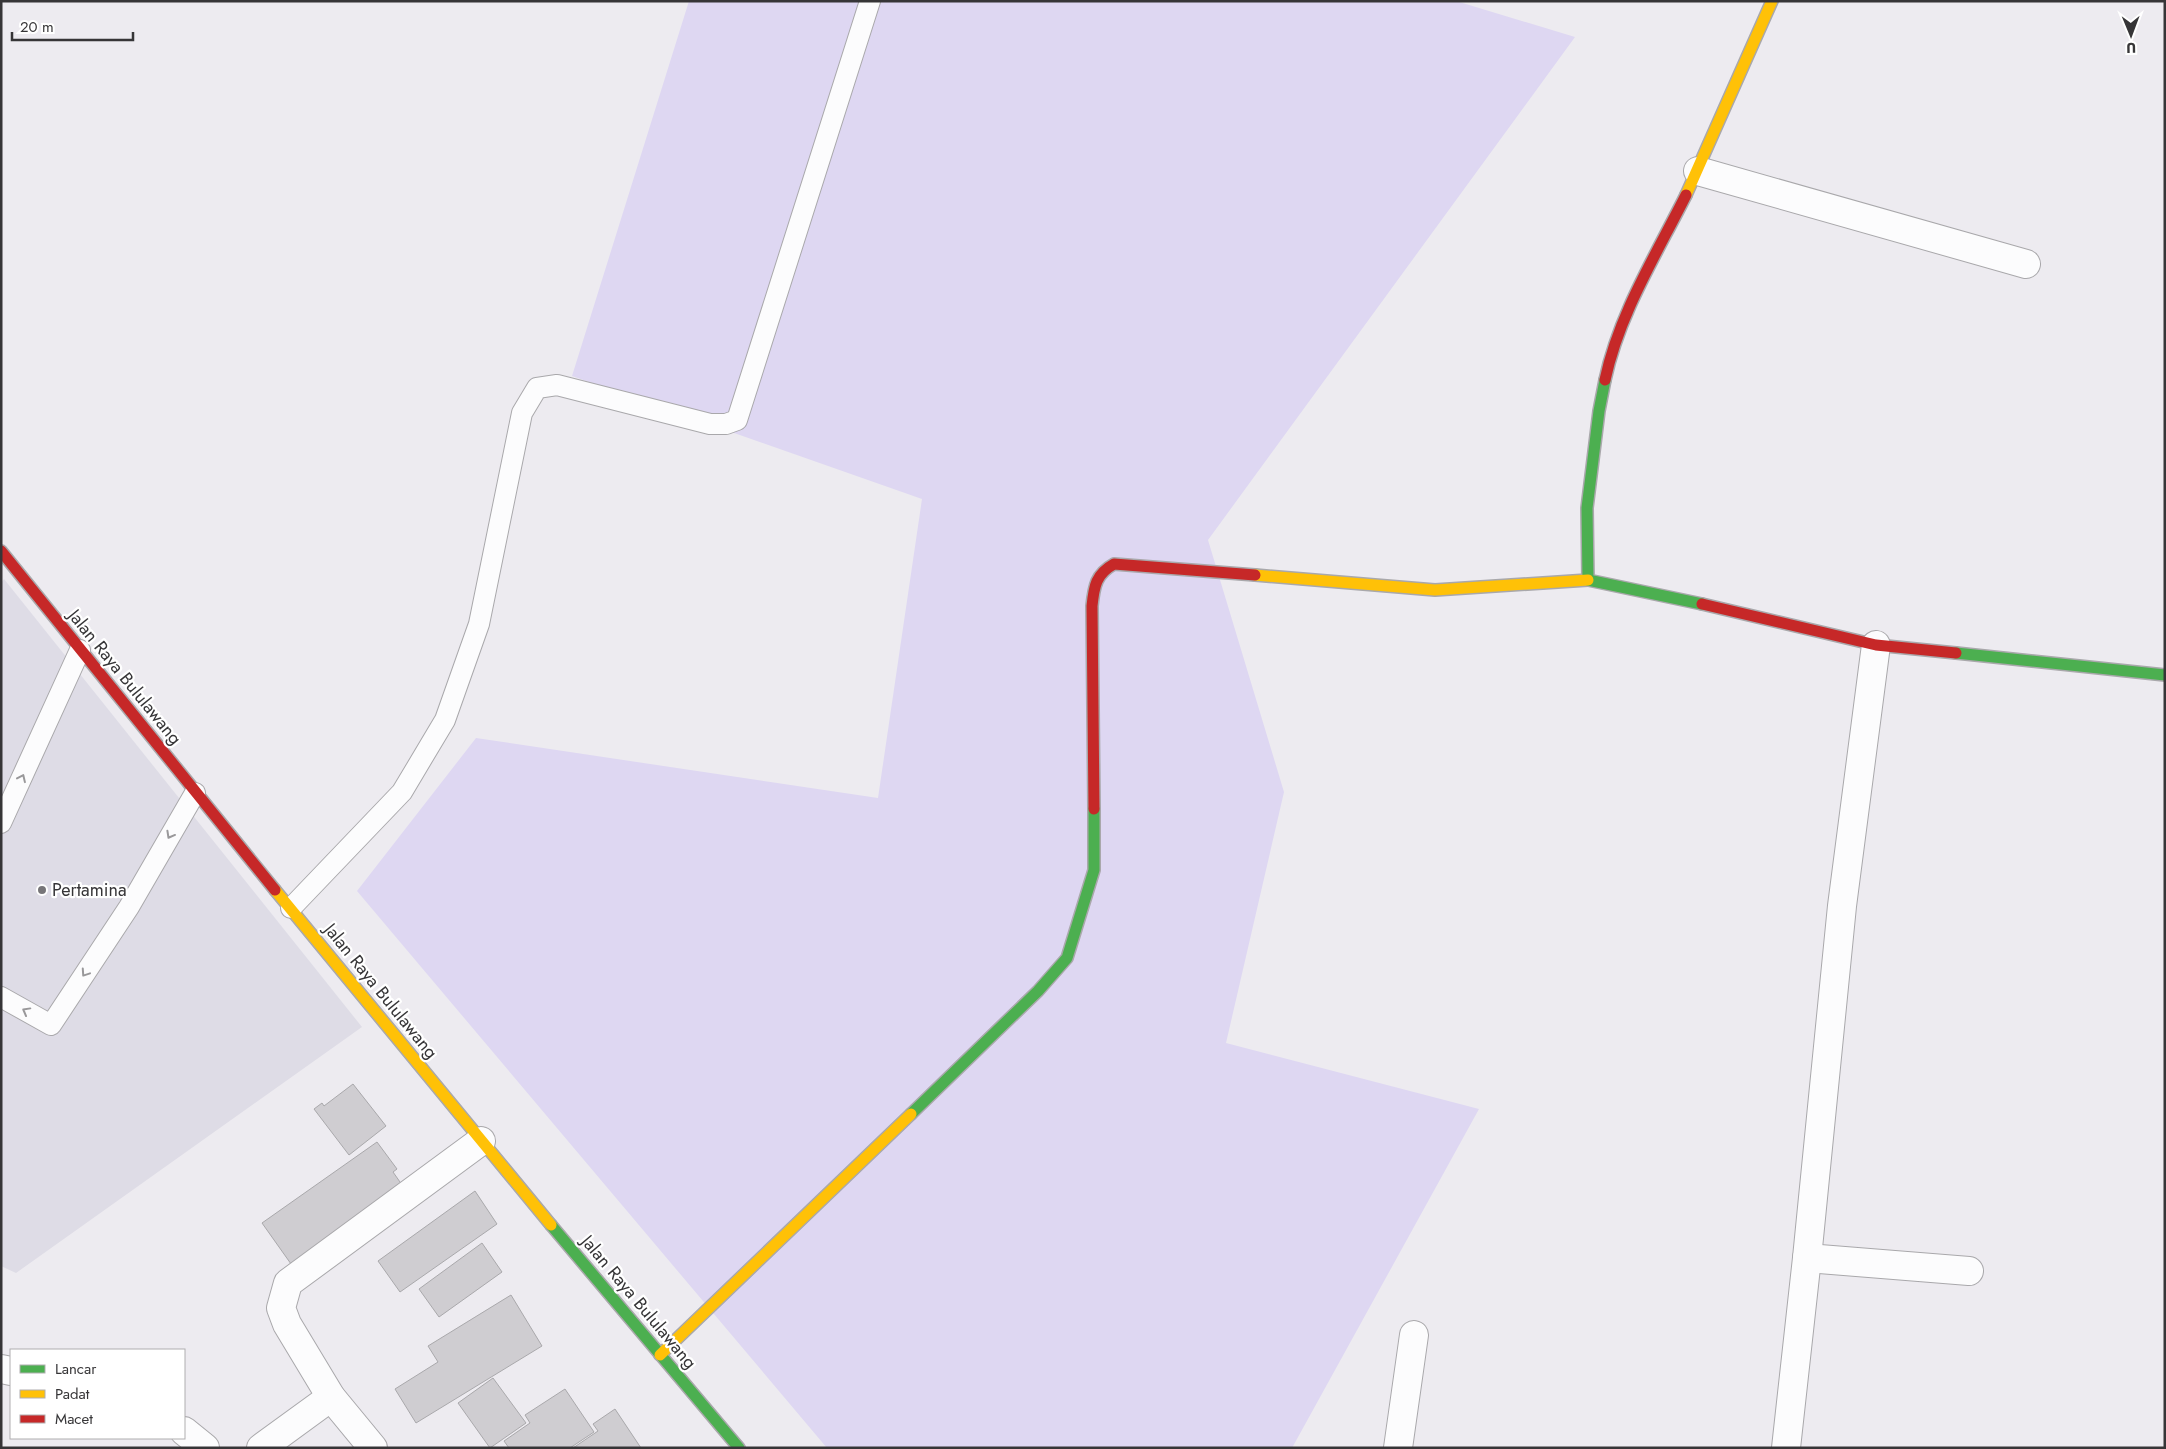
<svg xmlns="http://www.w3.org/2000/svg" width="2166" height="1449" font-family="Jost,sans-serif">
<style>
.built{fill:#dedce6}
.green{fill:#ded7f2}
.building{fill:#cfcdd1;stroke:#a9a8ab}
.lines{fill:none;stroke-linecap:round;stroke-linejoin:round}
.lane-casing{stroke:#a9a8ab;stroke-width:22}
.street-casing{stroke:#a9a8ab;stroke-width:30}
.fast-casing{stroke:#a9a8ab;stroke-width:14}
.slow-casing{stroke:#a9a8ab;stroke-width:14}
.jam-casing{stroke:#a9a8ab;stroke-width:14}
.lane{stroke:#fcfcfd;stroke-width:20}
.street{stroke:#fcfcfd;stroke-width:28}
.fast{stroke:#4caf50;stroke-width:11}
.slow{stroke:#ffc107;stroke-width:11}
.jam{stroke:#c62828;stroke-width:11}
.oneway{stroke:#99989a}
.poi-dot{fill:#767578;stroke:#fff;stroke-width:2}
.labels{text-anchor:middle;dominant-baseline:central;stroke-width:4.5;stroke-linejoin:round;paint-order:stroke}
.street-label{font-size:18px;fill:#363537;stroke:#fff}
.poi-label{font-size:18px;fill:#363537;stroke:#fff;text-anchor:start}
</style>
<rect width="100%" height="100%" fill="#edebf0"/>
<path class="built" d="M 4,579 L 362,1027 L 16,1273 L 1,1266 L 1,583 Z"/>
<path class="green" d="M 689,1 L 1456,1 L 1575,37 L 1208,540 L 1284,792 L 1226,1043 L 1479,1109 L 1292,1448 L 827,1448 L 357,891 L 476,738 L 878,798 L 922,499 L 572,376 Z"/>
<g class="building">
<path d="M 353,1084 L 386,1126 L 349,1155 L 314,1109 L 322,1103 L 324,1106 Z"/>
<path d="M 377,1142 L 397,1169 L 393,1172 L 407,1192 L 296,1271 L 262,1223 Z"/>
<path d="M 475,1191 L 497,1224 L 400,1292 L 378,1261 Z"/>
<path d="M 482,1243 L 502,1272 L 439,1317 L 419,1289 Z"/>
<path d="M 511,1295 L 542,1346 L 416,1423 L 395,1389 L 438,1362 L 428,1346 Z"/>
<path d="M 493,1378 L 526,1423 L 490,1448 L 458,1403 Z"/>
<path d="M 565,1389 L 594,1432 L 570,1448 L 509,1448 L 504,1441 L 530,1423 L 525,1415 Z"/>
<path d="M 615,1409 L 641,1448 L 573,1448 L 598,1431 L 593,1424 Z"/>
</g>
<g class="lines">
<defs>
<g id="lane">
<path d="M 1,823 L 80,650"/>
<path d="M 291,908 L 402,792 L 445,720 L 479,624 L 522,413 L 537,388 L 557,385 L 710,424 L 726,424 L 737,420 L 870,1"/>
<path d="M 1,997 L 51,1025 L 129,907 L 195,793"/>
</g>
<g id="street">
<path d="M 1698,171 L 2026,264"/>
<path d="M 1807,1258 L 1969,1271"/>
<path d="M 1,1369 L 11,1371"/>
<path d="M 184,1431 L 205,1448"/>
<path d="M 261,1448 L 331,1397"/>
<path d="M 373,1448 L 331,1397 L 287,1324 L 281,1308 L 288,1283 L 481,1141"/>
<path d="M 1398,1448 L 1414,1335"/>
<path d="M 1786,1448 L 1807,1258 L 1842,906 L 1876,645"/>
</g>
<g id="fast">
<path d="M 1605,380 L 1599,411 L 1587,508 L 1588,580 L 1702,604"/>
<path d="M 1956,653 L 2165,675"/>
<path d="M 911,1114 L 1038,991 L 1067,958 L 1094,870 L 1094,809"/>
<path d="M 551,1225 L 739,1448"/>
</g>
<g id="slow">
<path d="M 1686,195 L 1772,1"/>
<path d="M 1255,575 L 1435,590 L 1588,580"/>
<path d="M 275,890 L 551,1225"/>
<path d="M 660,1355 L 911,1114"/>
</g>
<g id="jam">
<path d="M 1605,380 C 1619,314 1656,255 1686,195"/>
<path d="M 1,551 L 275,890"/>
<path d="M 1702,604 L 1876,645 L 1956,653"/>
<path d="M 1094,809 L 1092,606 C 1094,586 1096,574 1114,564 L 1255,575"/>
</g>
</defs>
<use href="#lane" class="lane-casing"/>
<use href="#street" class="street-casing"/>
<use href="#fast" class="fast-casing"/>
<use href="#slow" class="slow-casing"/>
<use href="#jam" class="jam-casing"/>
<use href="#lane" class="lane"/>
<use href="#street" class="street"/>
<use href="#fast" class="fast"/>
<use href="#slow" class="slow"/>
<use href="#jam" class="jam"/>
</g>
<defs><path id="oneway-chevron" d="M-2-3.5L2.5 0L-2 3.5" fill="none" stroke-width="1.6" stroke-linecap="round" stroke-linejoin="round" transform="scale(1.25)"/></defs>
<g class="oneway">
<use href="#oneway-chevron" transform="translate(22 778) rotate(-65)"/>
<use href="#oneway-chevron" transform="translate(170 835) rotate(119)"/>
<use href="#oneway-chevron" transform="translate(85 973) rotate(124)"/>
<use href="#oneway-chevron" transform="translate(26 1011) rotate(-151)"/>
</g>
<circle class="poi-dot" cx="42" cy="890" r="5"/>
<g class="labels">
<g class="street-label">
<text transform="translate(125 677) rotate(51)">Jalan Raya Bululawang</text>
<text transform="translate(381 991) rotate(51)">Jalan Raya Bululawang</text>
<text transform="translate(639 1302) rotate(50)">Jalan Raya Bululawang</text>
</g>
<g class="poi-label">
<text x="52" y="890">Pertamina</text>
</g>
</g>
<rect width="2166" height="1449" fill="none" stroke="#363537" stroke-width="5"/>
<rect x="10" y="1349" width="175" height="90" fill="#ffffff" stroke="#afaeaf"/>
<rect x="20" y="1365" width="25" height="8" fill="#4caf50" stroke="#afaeaf"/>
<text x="55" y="1374" font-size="15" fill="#363537">Lancar</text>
<rect x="20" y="1390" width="25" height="8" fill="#ffc107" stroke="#afaeaf"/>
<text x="55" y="1399" font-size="15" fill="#363537">Padat</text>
<rect x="20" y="1415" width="25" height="8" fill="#c62828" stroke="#afaeaf"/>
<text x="55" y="1424" font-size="15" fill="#363537">Macet</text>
<g transform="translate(2131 35) rotate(179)" stroke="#ffffff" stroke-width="4" paint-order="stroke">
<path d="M0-4L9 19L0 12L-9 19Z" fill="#363537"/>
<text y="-8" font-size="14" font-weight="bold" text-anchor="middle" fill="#363537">U</text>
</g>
<path d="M12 32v8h121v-8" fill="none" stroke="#363537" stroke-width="2.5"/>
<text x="20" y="32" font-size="15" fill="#363537" stroke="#ffffff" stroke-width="4" paint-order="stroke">20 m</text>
</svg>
